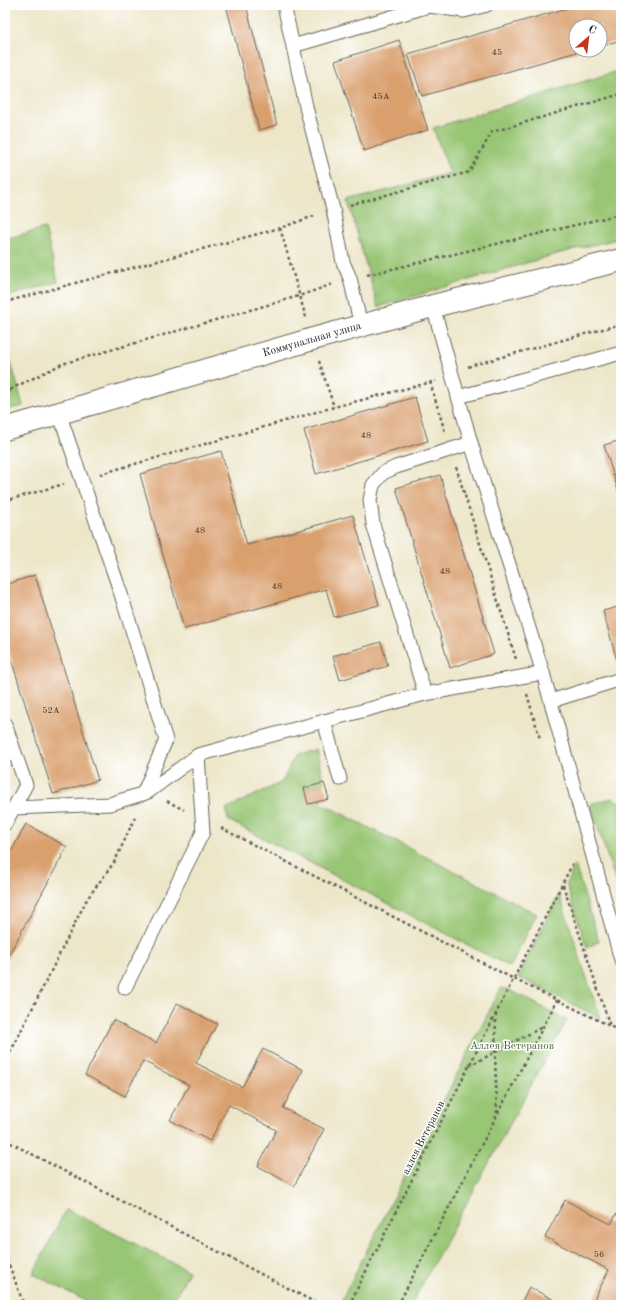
<svg xmlns="http://www.w3.org/2000/svg" width="626" height="1310" font-family="'Old Standard TT',serif">
<style>
.green{fill:#99c674;stroke:#5a7148}
.building{fill:#d99f6d}
.lines{fill:none;stroke-linecap:round;stroke-linejoin:round}
.lane-casing{stroke:#656359;stroke-width:15}
.secondary-casing{stroke:#656359;stroke-width:24}
.path{stroke:#656359;stroke-width:2.5;stroke-dasharray:3 3;stroke-linecap:butt}
.lane{stroke:#fff;stroke-width:13}
.secondary{stroke:#fff;stroke-width:22}
.labels{text-anchor:middle;dominant-baseline:central;stroke-width:3;stroke-linejoin:round;paint-order:stroke}
.number-label{font-size:9px;fill:#4b3d30}
.street-label{font-size:11px;fill:#1c1c1c;stroke:#fff}
.park-label{font-size:11px;fill:#4e603f;stroke:#fff}
</style>
<rect width="100%" height="100%" fill="#fff"/>
<filter id="ink" filterUnits="userSpaceOnUse"><feTurbulence type="fractalNoise" baseFrequency=".025" numOctaves="2"/><feDisplacementMap in="SourceGraphic" scale="8" xChannelSelector="R" yChannelSelector="G"/><feConvolveMatrix kernelMatrix="1 2 1 2 8 2 1 2 1" color-interpolation-filters="sRGB"/></filter>
<filter id="wash" filterUnits="userSpaceOnUse"><feTurbulence type="fractalNoise" baseFrequency=".012" numOctaves="4" result="noise"/><feDisplacementMap in="SourceGraphic" scale="16" xChannelSelector="R" yChannelSelector="G"/><feGaussianBlur stdDeviation="0.9" result="paint"/><feColorMatrix in="noise" values="0 0 0 0 0 0 0 0 0 0 0 0 0 0 0 0 0 1.4 0 .05"/><feComposite in="paint" operator="in"/></filter>
<g filter="url(#wash)">
<rect width="100%" height="100%" fill="#ede6c9"/>
<g class="green">
<path d="M 621,70 L 621,238 L 560,253 L 378,307 L 348,201 L 450,173 L 433,128 Z"/>
<path d="M 45,228 L 58,282 L 5,297 L 5,239 Z"/>
<path d="M 5,340 L 23,406 L 5,410 Z"/>
<path d="M 316,749 L 324,783 L 305,788 L 309,804 L 319,802 L 537,914 L 510,967 L 228,820 L 226,809 L 282,782 L 295,755 Z"/>
<path d="M 612,798 L 621,803 L 621,897 L 590,804 Z"/>
<path d="M 575,865 L 599,941 L 587,948 L 566,884 Z"/>
<path d="M 559,894 L 600,1018 L 518,977 Z"/>
<path d="M 501,988 L 508,989 L 567,1020 L 411,1305 L 339,1305 Z"/>
<path d="M 66,1209 L 189,1271 L 171,1305 L 94,1305 L 33,1274 Z"/>
</g>
<g id="blocks">
<g class="building">
<path d="M 226,5 L 246,5 L 277,125 L 259,130 Z"/>
<path d="M 578,5 L 621,5 L 621,40 L 600,46 L 600,26 L 576,26 L 576,50 L 584,50 L 422,96 L 408,54 Z"/>
<path d="M 399,40 L 428,130 L 364,151 L 335,61 Z"/>
<path d="M 415,397 L 428,441 L 316,474 L 304,430 Z"/>
<path d="M 621,440 L 621,500 L 604,445 Z"/>
<path d="M 221,451 L 247,545 L 353,515 L 379,605 L 334,617 L 326,589 L 184,629 L 140,474 Z"/>
<path d="M 440,475 L 494,654 L 450,668 L 396,488 Z"/>
<path d="M 5,573 L 8,583 L 5,583 Z"/>
<path d="M 35,575 L 98,780 L 53,794 L 5,639 L 5,585 Z"/>
<path d="M 621,606 L 621,675 L 603,611 Z"/>
<path d="M 381,642 L 388,666 L 340,680 L 333,656 Z"/>
<path d="M 324,783 L 329,799 L 308,804 L 304,788 Z"/>
<path d="M 26,824 L 67,847 L 5,962 L 5,863 Z"/>
<path d="M 177,1003 L 217,1024 L 196,1063 L 242,1087 L 263,1049 L 303,1070 L 283,1108 L 324,1129 L 294,1186 L 258,1166 L 276,1130 L 229,1105 L 210,1141 L 170,1120 L 189,1085 L 143,1061 L 125,1096 L 85,1075 L 113,1020 L 156,1043 Z"/>
<path d="M 565,1200 L 611,1224 L 616,1214 L 621,1217 L 621,1305 L 591,1305 L 609,1270 L 545,1237 Z"/>
<path d="M 529,1287 L 564,1305 L 520,1305 Z"/>
</g>
</g>
</g>
<g filter="url(#ink)">
<use href="#blocks" fill-opacity="0" stroke="#656359" stroke-width="1"/>
<g class="lines">
<defs>
<g id="lane">
<path d="M 284,5 L 307,111 L 333,209 L 343,262 L 350,278 L 361,326"/>
<path d="M 293,46 L 429,6 L 464,11 L 487,5"/>
<path d="M 433,306 L 471,443 L 543,673 L 621,960"/>
<path d="M 458,397 L 621,353"/>
<path d="M 59,413 L 120,591 L 166,740 L 143,794"/>
<path d="M 425,694 L 373,524 L 370,500 L 373,485 L 383,473 L 396,467 L 471,443"/>
<path d="M 551,701 L 621,679"/>
<path d="M 324,721 L 340,779"/>
<path d="M 5,724 L 26,785 L 5,824"/>
<path d="M 14,808 L 110,804 L 148,792 L 198,755 L 425,694 L 543,673"/>
<path d="M 125,988 L 203,832 L 198,755"/>
</g>
<path id="secondary" d="M 5,429 L 313,339 L 433,306 L 621,260"/>
</defs>
<use href="#lane" class="lane-casing"/>
<use href="#secondary" class="secondary-casing"/>
<g class="path">
<path d="M 350,205 L 469,172 L 492,132 L 621,94"/>
<path d="M 280,228 L 306,318"/>
<path d="M 367,275 L 621,214"/>
<path d="M 5,302 L 280,228 L 317,215"/>
<path d="M 319,361 L 334,407"/>
<path d="M 468,367 L 473,365 L 621,324"/>
<path d="M 5,371 L 9,391 L 5,386"/>
<path d="M 430,382 L 445,432"/>
<path d="M 5,392 L 62,364 L 299,296 L 333,284"/>
<path d="M 456,467 L 516,659"/>
<path d="M 100,474 L 334,407 L 436,381"/>
<path d="M 5,501 L 64,484"/>
<path d="M 527,694 L 540,739"/>
<path d="M 167,801 L 184,810"/>
<path d="M 221,828 L 514,979 L 610,1026"/>
<path d="M 563,885 L 610,1026 L 621,1032"/>
<path d="M 496,1014 L 495,1052 L 497,1115"/>
<path d="M 5,1063 L 87,899 L 115,861 L 136,815"/>
<path d="M 469,1066 L 544,1026"/>
<path d="M 5,1140 L 320,1305"/>
<path d="M 5,1254 L 24,1305"/>
<path d="M 349,1305 L 469,1066 L 574,861"/>
<path d="M 398,1305 L 557,1000"/>
</g>
<use href="#lane" class="lane"/>
<use href="#secondary" class="secondary"/>
</g>
</g>
<g class="labels">
<g class="number-label">
<text x="497" y="52">45</text>
<text x="381" y="96">45А</text>
<text x="366" y="435">48</text>
<text x="200" y="530">48</text>
<text x="445" y="571">48</text>
<text x="277" y="586">48</text>
<text x="51" y="710">52А</text>
<text x="599" y="1254">56</text>
</g>
<g class="street-label">
<text transform="translate(312 340) rotate(-16)">Коммунальная улица</text>
<text transform="translate(424 1138) rotate(-63)">аллея Ветеранов</text>
</g>
<g class="park-label">
<text x="512" y="1046">Аллея Ветеранов</text>
</g>
</g>
<rect width="626" height="1310" fill="none" stroke="#fff" stroke-width="20"/>
<g transform="translate(588 38) rotate(28)"><circle r="19" fill="#ffffff" stroke="#a4a4a4"/>
<path d="M0-3L7 15L0 10L-7 15Z" fill="#c8321e"/>
<text y="-6" font-size="11" font-weight="bold" text-anchor="middle" fill="#1c1c1c">С</text>
</g>
</svg>
